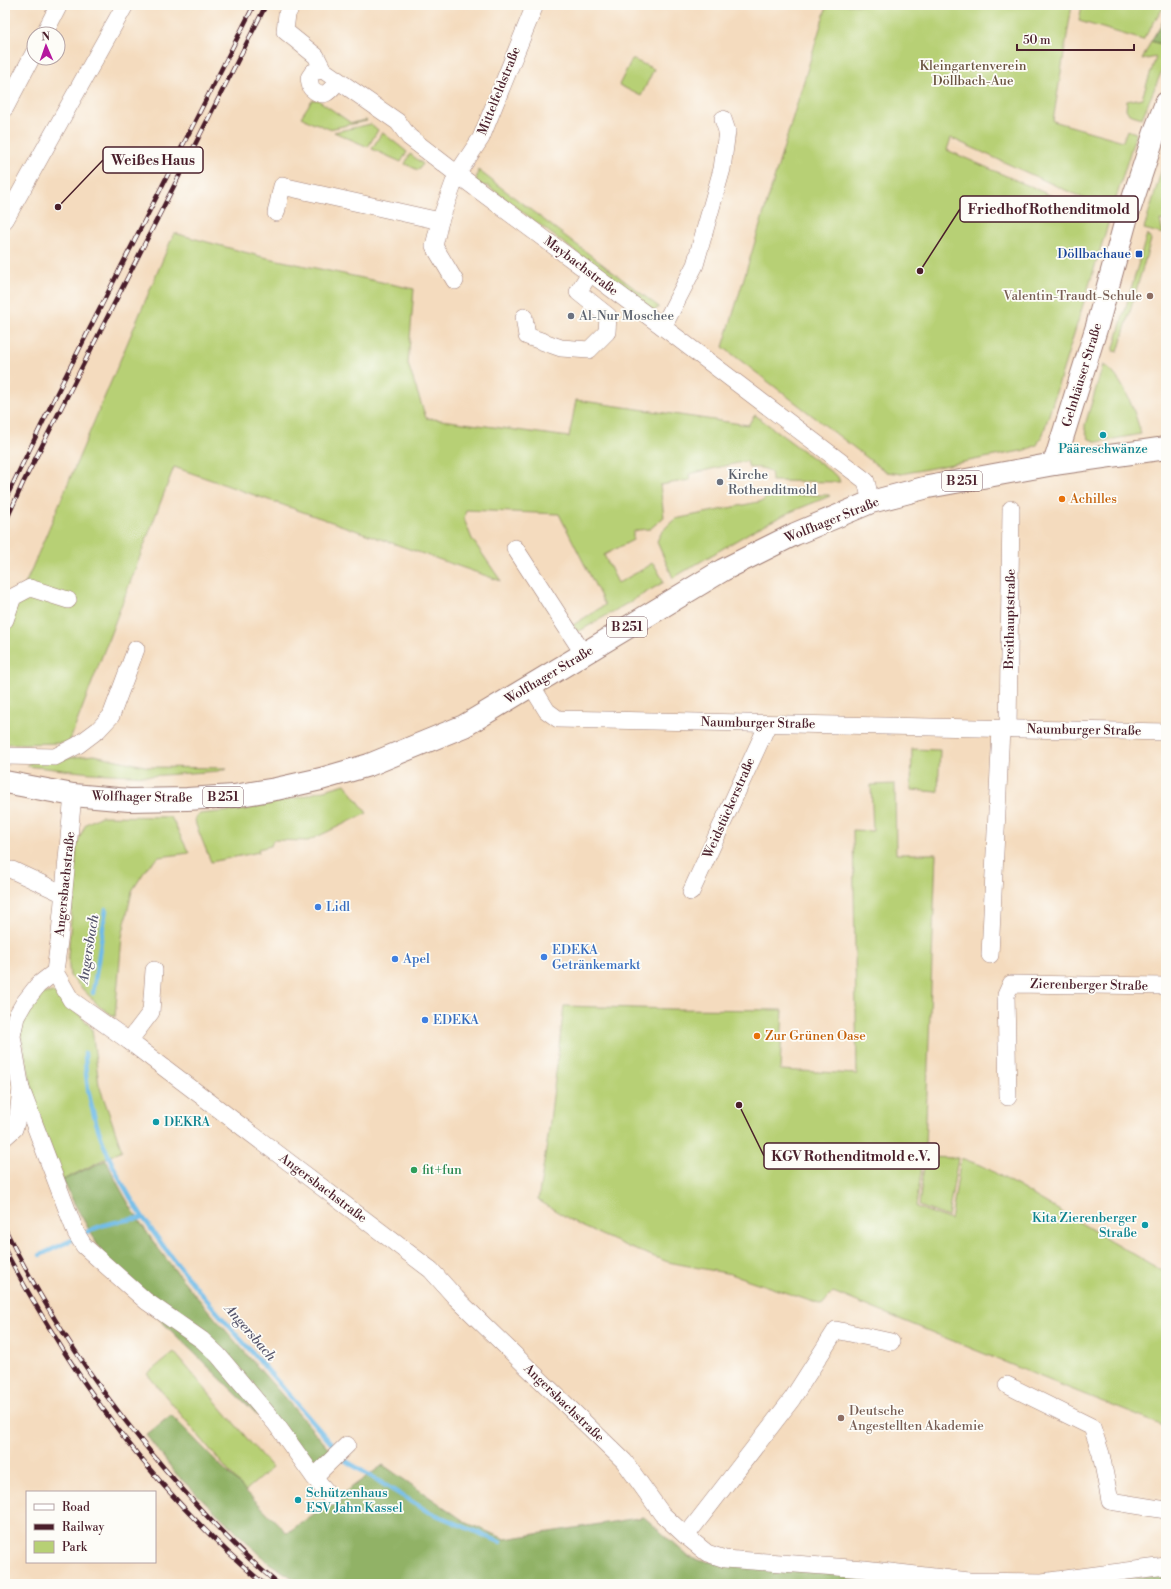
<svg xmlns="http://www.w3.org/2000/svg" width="1171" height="1589" font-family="'Libre Bodoni',serif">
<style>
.green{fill:#b7d075;stroke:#807850}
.forest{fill:#91b266;stroke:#6e6848}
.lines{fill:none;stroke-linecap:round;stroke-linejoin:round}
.stream{stroke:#6ebbe8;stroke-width:4.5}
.minor-casing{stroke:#9f7d74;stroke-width:18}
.major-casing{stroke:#9f7d74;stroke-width:24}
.minor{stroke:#fff;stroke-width:17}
.major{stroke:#fff;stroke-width:22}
.rail-casing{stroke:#4a1f2b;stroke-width:4.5}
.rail{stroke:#fdfcf7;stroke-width:3;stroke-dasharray:9;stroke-linecap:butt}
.transit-dot{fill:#1a4fb4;stroke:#fdfcf7;stroke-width:1.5}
.education-dot{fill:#8d6e63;stroke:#fdfcf7;stroke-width:1.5}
.worship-dot{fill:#6b7280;stroke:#fdfcf7;stroke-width:1.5}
.culture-dot{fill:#0f9aa8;stroke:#fdfcf7;stroke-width:1.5}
.food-dot{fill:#e8710a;stroke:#fdfcf7;stroke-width:1.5}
.shop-dot{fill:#3f7fe0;stroke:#fdfcf7;stroke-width:1.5}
.leisure-dot{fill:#2e9e5b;stroke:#fdfcf7;stroke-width:1.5}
.labels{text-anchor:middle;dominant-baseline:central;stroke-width:3.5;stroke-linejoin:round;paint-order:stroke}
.shield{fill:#fdfcf7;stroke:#806168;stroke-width:1}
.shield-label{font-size:12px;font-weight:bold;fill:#4a1f2b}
.park-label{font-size:13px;fill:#6b5441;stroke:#fdfcf7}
.street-label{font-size:13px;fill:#4a1f2b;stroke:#fdfcf7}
.transit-label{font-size:13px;fill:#164399;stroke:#fdfcf7;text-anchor:end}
.education-label{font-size:13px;fill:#785e54;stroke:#fdfcf7;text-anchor:end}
.worship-label{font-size:13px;fill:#5b616d;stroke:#fdfcf7;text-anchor:start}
.culture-label{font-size:13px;fill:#0d838f;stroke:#fdfcf7;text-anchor:start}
.food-label{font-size:13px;fill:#c56008;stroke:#fdfcf7;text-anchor:start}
.shop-label{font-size:13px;fill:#366cbe;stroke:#fdfcf7;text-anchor:start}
.leisure-label{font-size:13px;fill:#27864d;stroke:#fdfcf7;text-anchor:start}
.water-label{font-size:14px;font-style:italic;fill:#57566d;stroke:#fdfcf7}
.leader{fill:none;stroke:#4a1f2b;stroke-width:1.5}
.callout-dot{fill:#4a1f2b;stroke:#fdfcf7;stroke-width:1.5}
.callout{fill:#fdfcf7;stroke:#4a1f2b;stroke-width:1.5}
.callout-label{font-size:14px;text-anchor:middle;font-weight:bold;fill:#4a1f2b}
</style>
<rect width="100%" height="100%" fill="#fdfcf7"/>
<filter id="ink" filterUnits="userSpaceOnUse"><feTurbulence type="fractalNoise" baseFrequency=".025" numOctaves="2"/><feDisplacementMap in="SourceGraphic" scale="8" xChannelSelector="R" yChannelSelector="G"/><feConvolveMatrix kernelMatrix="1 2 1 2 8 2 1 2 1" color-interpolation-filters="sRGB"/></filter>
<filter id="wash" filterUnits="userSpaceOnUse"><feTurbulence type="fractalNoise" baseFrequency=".012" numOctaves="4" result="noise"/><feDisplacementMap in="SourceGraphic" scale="16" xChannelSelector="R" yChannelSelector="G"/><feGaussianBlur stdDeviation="0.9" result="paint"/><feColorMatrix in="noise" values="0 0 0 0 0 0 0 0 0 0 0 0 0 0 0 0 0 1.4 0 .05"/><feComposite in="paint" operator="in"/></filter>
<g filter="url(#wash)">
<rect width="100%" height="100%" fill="#f4dbbe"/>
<g class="green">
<path d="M 827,5 L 1072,5 L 1053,121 L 1123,141 L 1127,130 L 1136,133 L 1113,208 L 1096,204 L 951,138 L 947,150 L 1109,221 L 1043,434 L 1037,445 L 1026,450 L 901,474 L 887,472 L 878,466 L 723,347 Z"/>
<path d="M 1082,5 L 1165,5 L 1143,40 L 1079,21 Z"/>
<path d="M 1151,41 L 1166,46 L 1166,61 L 1142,118 L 1129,114 L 1126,109 L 1127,101 L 1142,98 L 1156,57 L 1142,60 Z"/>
<path d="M 632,59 L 654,69 L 641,96 L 619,85 Z"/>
<path d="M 312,100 L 318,100 L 351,123 L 366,120 L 367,121 L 329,129 L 315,123 L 314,124 L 301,117 Z"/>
<path d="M 371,124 L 378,130 L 368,147 L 334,132 Z"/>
<path d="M 382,132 L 407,152 L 401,162 L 372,149 Z"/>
<path d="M 410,154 L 423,164 L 418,170 L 405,164 Z"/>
<path d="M 1166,155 L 1166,221 L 1160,220 L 1163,234 L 1144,229 Z"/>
<path d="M 478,170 L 659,307 L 654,311 L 488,186 L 482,186 L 476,182 Z"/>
<path d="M 174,233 L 259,256 L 414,289 L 408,364 L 426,418 L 569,437 L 576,400 L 748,425 L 755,415 L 838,477 L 840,482 L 772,481 C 772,478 772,472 769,471 C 766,468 754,467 749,468 L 747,461 L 689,474 L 690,480 L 660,485 L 664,517 L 650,529 L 638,530 L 633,532 L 633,540 L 604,555 L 618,583 L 647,567 L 652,563 L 654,564 L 664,582 L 578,632 L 573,625 L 605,605 L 559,514 L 466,510 L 464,519 L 472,539 L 501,581 L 174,467 L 69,743 L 5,744 L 5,640 L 13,613 Z"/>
<path d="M 1147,234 L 1151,240 L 1118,352 L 1113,351 Z"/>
<path d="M 1103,365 C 1122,374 1136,414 1141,434 L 1098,442 L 1089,439 L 1085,430 L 1085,425 Z"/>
<path d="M 768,495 L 829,495 L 830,496 L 788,513 L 754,530 L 673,578 L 657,542 C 660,532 667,526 675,519 L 763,501 Z"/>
<path d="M 912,749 L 940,750 L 938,792 L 911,790 Z"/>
<path d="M 94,755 L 149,767 L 227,768 L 219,771 L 150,776 L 91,773 L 27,766 L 30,762 Z"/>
<path d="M 345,784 L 367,813 L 308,841 L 273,840 L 271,846 L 258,849 L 259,852 L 211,862 L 196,825 L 195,819 L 198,814 L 241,810 L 304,796 Z"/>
<path d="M 895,784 L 896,854 L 936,854 L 925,1146 L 916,1207 L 951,1220 L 961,1158 L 985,1167 L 1166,1273 L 1166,1427 C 1054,1383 944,1337 833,1292 L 822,1305 L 731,1274 L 668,1262 L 628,1247 L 579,1225 L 538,1200 L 548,1137 L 564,1006 L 672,1009 L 783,1010 L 780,1070 L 857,1074 L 853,830 L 873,831 L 871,785 Z"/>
<path d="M 101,816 L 171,817 L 189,853 L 159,857 L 148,866 L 132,891 L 122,937 L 115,1017 L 99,1006 L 70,976 L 68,956 L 77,843 L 86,824 Z"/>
<path d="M 53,992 L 66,1005 L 81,1016 L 92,1029 L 99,1085 L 122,1150 L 63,1180 L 38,1115 L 20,1033 L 24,1013 L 41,994 Z"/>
<path d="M 925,1157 L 958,1158 L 948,1217 L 919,1206 Z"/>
<path d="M 174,1352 L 272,1468 L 245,1491 L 147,1374 Z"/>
</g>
<g class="forest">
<path d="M 1166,16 L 1166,46 L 1151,41 Z"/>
<path d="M 106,1160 C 136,1227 180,1278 228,1333 C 262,1372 297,1412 332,1452 L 314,1470 L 151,1311 L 106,1260 L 74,1203 L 63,1180 Z"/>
<path d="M 171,1415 L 287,1533 L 383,1465 L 467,1523 L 505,1539 L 644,1517 L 689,1557 L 701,1561 L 953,1584 L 302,1584 L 269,1563 L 177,1475 L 146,1435 Z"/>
<path d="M 1166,1575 L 1166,1584 L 1076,1584 Z"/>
</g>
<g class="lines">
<g class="stream">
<path d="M 93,993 L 106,909"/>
<path d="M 85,1053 C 85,1163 168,1255 236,1334 C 269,1372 303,1411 337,1450"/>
<path d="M 87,1232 C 104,1223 123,1220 142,1218"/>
<path d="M 40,1255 L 72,1240"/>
<path d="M 342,1455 L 346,1461 L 427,1511 L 500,1542"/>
</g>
</g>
</g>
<g filter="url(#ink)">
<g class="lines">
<defs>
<g id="minor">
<path d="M 292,5 L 287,14 L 285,31 L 316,56 L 323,70 L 398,122 L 409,137 L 457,174 L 663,327 L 866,481 L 871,502"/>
<path d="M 44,34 L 59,5"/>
<path d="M 323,70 L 313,72 L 309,78 L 311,88 C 324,100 329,92 338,81"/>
<path d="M 5,108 L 34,53"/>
<path d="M 276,213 L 282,186 L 440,221"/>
<path d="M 5,220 L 125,5"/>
<path d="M 455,281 L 434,246 L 440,221 L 457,174 L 481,138 L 535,5"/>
<path d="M 524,317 L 527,336 L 561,348 L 589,350 L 607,332 L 608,316 L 578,292 L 590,273"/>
<path d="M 663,327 L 695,265 L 722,169 L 727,131 L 723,119"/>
<path d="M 515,548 L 583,653"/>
<path d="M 5,620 L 13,597 L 30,588 L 68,600"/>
<path d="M 531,685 L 547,711 L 558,719 L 1166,732"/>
<path d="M 1008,729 L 1011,509"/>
<path d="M 5,756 L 55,757 L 78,745 L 98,730 L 111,716 L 136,649"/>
<path d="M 73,795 L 60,933 L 55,972 L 71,1000 L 129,1041 L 431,1270 L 456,1298 L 624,1461 L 662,1514 L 686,1536 L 707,1553 L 725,1559 L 864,1569 L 969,1581 L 1042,1582 L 1166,1566"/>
<path d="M 12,870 L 64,894"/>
<path d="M 691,892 L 768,724"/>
<path d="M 990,955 L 1001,729"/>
<path d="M 129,1041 L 151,1012 L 154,970"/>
<path d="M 21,1089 L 76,1233 L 84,1246 L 146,1301 L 202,1340 L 218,1355 L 276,1424 L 314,1477 L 331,1497"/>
<path d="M 1008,1097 L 1006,995 L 1011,984 L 1166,986"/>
<path d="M 5,1137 L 14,1129 L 18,1116 L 21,1089 L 12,1036 L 16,1017 L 24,1003 L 38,985 L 55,972"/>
<path d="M 1007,1385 L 1092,1427 L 1101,1454 L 1110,1501 L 1166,1510"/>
<path d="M 314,1477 L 347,1445"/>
<path d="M 686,1536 L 792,1399 L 836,1330 L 891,1342"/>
</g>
<g id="major">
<path d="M 1054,464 L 1097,326 L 1126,220 L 1156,129 L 1166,103"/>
<path d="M 5,782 L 73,795 L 129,800 L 187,799 L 234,796 L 276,789 L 321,779 L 369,765 L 464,726 L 723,570 L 795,534 L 871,502 L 928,487 L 1054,464 L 1166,448"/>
</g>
</defs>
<use href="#minor" class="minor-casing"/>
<use href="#major" class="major-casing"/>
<use href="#minor" class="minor"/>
<use href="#major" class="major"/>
<defs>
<g id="rail">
<path d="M 5,500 L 57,393 L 254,5"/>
<path d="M 5,523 L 23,483 L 266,5"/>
<path d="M 5,1229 C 48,1316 101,1395 164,1468 C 199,1509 236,1549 278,1584"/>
<path d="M 5,1250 C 18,1275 32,1299 47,1324 C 105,1421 177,1511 264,1584"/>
</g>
</defs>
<use href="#rail" class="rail-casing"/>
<use href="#rail" class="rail"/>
</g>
</g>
<rect class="transit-dot" x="1135" y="250" width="8" height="8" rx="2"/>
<g class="education-dot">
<circle cx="1150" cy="296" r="4"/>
<circle cx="841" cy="1418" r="4"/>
</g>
<g class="worship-dot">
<circle cx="571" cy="316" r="4"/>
<circle cx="720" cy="482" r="4"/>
</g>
<g class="culture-dot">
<circle cx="1103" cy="435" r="4"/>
<circle cx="156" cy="1122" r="4"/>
<circle cx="1145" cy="1225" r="4"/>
<circle cx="298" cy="1500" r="4"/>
</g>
<g class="food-dot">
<circle cx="1062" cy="499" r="4"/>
<circle cx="757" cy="1036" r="4"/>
</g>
<g class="shop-dot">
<circle cx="318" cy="907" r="4"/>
<circle cx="544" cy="957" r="4"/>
<circle cx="395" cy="959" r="4"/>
<circle cx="425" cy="1020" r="4"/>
</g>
<circle class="leisure-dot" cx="414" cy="1170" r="4"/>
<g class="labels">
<g class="shield">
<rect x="942" y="471" width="40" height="20" rx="3"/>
<rect x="607" y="617" width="40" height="20" rx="3"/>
<rect x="203" y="787" width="40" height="20" rx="3"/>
</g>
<g class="shield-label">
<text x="962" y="481">B 251</text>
<text x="627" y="627">B 251</text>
<text x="223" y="797">B 251</text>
</g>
<g class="park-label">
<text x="973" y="66">Kleingartenverein<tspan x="973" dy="15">Döllbach-Aue</tspan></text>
</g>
<g class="street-label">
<text transform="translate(499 91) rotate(-68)">Mittelfeldstraße</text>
<text transform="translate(581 266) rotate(37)">Maybachstraße</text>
<text transform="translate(1082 375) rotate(-73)">Gelnhäuser Straße</text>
<text transform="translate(832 520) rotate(-22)">Wolfhager Straße</text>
<text transform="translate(1010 619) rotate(-89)">Breithauptstraße</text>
<text transform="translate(549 675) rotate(-31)">Wolfhager Straße</text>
<text transform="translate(758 723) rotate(1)">Naumburger Straße</text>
<text transform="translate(1084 730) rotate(1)">Naumburger Straße</text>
<text transform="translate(142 797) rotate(1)">Wolfhager Straße</text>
<text transform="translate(729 808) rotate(-66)">Weidstückerstraße</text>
<text transform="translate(65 884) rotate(-84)">Angersbachstraße</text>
<text transform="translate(1089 985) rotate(1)">Zierenberger Straße</text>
<text transform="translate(323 1188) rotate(37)">Angersbachstraße</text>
<text transform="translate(564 1403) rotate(44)">Angersbachstraße</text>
</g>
<g class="transit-label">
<text x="1131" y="254">Döllbachaue</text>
</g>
<g class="education-label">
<text x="1142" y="296">Valentin-Traudt-Schule</text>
<text x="849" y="1411" text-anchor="start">Deutsche<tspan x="849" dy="15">Angestellten Akademie</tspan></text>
</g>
<g class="worship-label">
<text x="579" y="316">Al-Nur Moschee</text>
<text x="728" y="475">Kirche<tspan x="728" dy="15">Rothenditmold</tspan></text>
</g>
<g class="culture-label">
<text x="1103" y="449" text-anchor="middle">Pääreschwänze</text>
<text x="164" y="1122">DEKRA</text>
<text x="1137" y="1218" text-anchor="end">Kita Zierenberger<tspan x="1137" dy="15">Straße</tspan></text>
<text x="306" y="1493">Schützenhaus<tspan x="306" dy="15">ESV Jahn Kassel</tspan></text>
</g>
<g class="food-label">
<text x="1070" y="499">Achilles</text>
<text x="765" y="1036">Zur Grünen Oase</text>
</g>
<g class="shop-label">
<text x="326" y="907">Lidl</text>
<text x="552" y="950">EDEKA<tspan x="552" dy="15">Getränkemarkt</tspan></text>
<text x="403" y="959">Apel</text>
<text x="433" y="1020">EDEKA</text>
</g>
<g class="leisure-label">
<text x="422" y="1170">fit+fun</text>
</g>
<g class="water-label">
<text transform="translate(89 949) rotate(-81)">Angersbach</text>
<text transform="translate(250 1333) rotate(49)">Angersbach</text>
</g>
</g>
<path class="leader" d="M58 207L103 160M920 271L960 209M739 1105L764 1156"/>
<g class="callout-dot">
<circle cx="58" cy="207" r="4"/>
<circle cx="920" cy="271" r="4"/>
<circle cx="739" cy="1105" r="4"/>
</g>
<g class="callout">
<rect x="103" y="147" width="100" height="26" rx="4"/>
<rect x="960" y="196" width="178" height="26" rx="4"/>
<rect x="764" y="1143" width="175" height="26" rx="4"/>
</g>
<g class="callout-label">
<text x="153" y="165">Weißes Haus</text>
<text x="1049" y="214">Friedhof Rothenditmold</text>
<text x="851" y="1161">KGV Rothenditmold e.V.</text>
</g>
<rect width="1171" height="1589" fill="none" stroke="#fdfcf7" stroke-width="20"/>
<rect x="26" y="1491" width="130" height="72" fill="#fdfcf7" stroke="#b5a4a5"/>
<rect x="34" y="1504" width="20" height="6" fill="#ffffff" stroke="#b5a4a5"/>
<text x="62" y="1511" font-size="12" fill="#4a1f2b">Road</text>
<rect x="34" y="1524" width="20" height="6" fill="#4a1f2b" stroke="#b5a4a5"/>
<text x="62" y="1531" font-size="12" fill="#4a1f2b">Railway</text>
<rect x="34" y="1541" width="20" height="12" fill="#b7d075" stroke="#b5a4a5"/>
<text x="62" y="1551" font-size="12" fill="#4a1f2b">Park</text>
<g transform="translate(46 46) rotate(358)"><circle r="19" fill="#fdfcf7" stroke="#b5a4a5"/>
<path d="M0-3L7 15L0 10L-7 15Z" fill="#b5179e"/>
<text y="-6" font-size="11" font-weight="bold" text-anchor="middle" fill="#4a1f2b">N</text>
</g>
<path d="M1017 44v6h117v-6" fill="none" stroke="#4a1f2b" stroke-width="2"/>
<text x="1023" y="44" font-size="12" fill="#4a1f2b" stroke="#fdfcf7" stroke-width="3" paint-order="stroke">50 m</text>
</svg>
